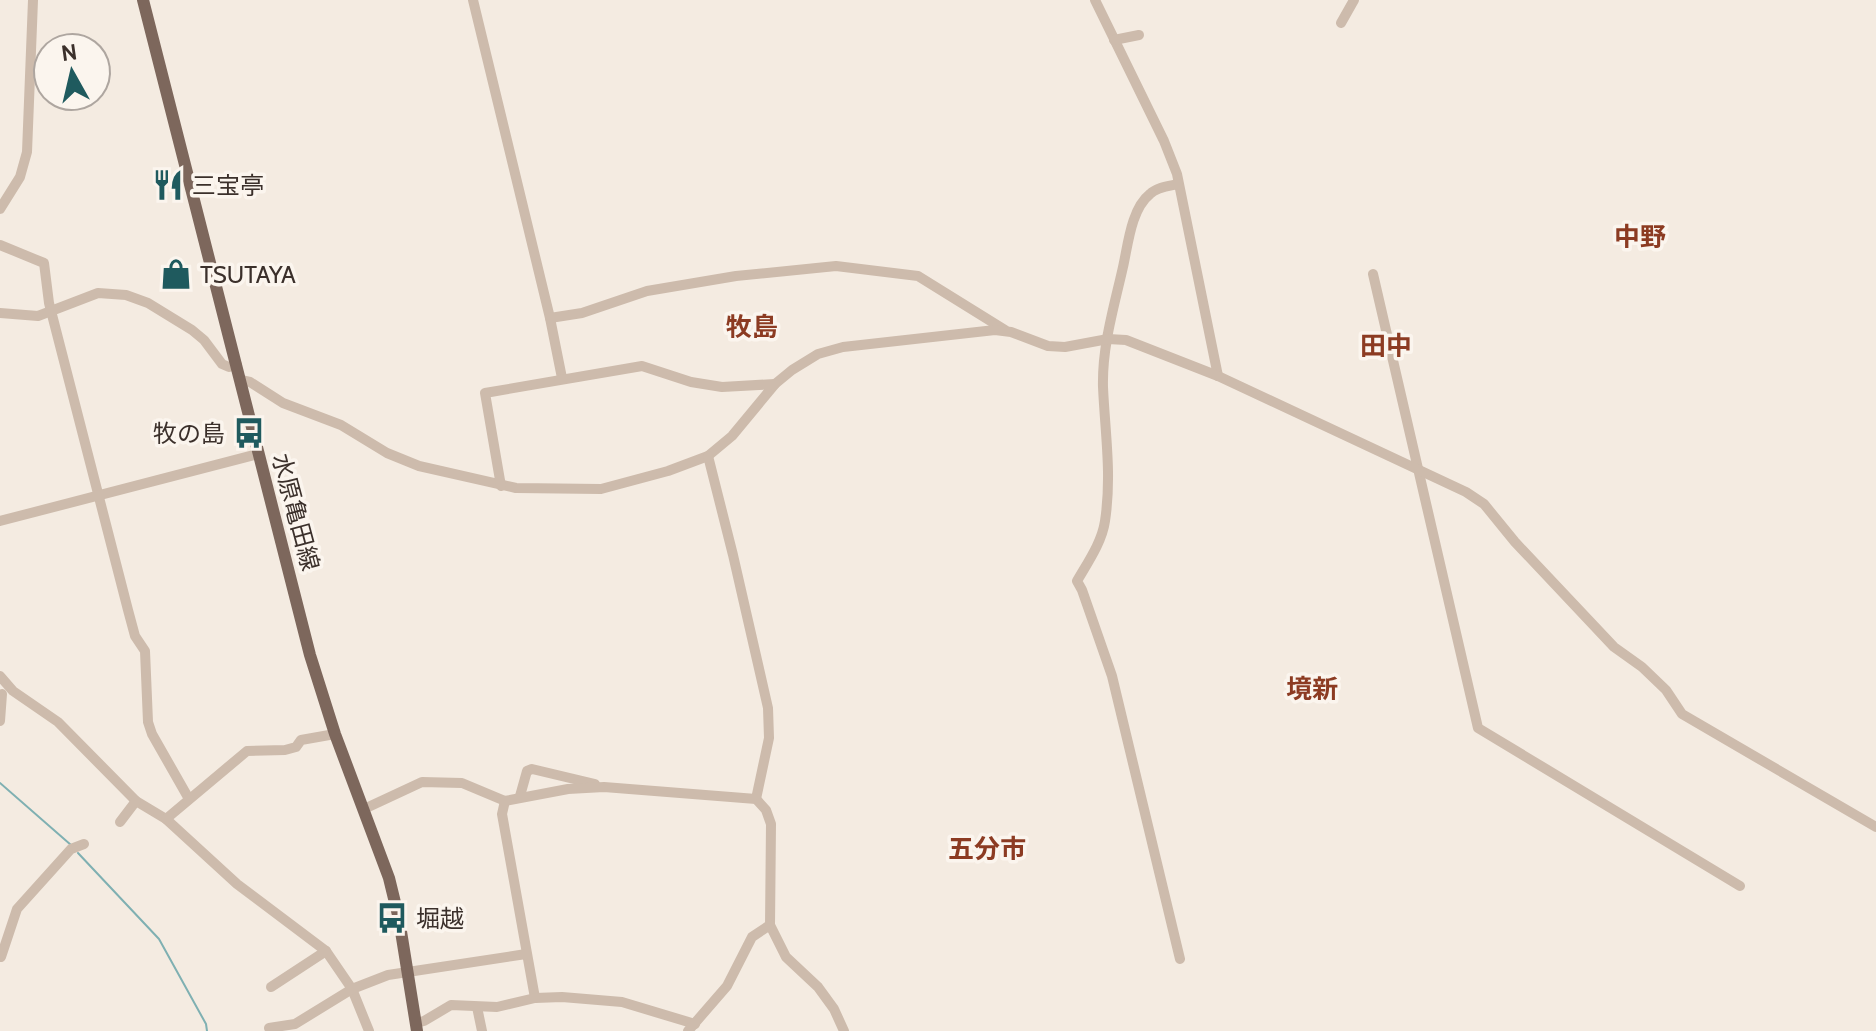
<svg xmlns="http://www.w3.org/2000/svg" width="1876" height="1031" font-family="Cabin,'Noto Sans JP',sans-serif">
<style>
.lines{fill:none;stroke-linecap:round;stroke-linejoin:round}
.stream{stroke:#7fb0b2;stroke-width:2}
.minor{stroke:#cdbbac;stroke-width:10}
.major{stroke:#7d675c;stroke-width:12}
.labels{text-anchor:middle;dominant-baseline:central;stroke-width:7;stroke-linejoin:round;paint-order:stroke}
.poi-label{font-size:24px;fill:#3b302b;stroke:#fbf5ee;text-anchor:start}
.street-label{font-size:24px;fill:#3b302b;stroke:#fbf5ee}
.neighbourhood-label{font-size:26px;font-weight:bold;fill:#8c3b22;stroke:#fbf5ee}
</style>
<rect width="100%" height="100%" fill="#f4ebe1"/>
<g class="lines">
<g class="stream">
<path d="M 0,783 L 71,845"/>
<path d="M 78,853 L 159,939 L 206,1024 L 207,1031"/>
</g>
<g class="minor">
<path d="M 473,0 L 550,318 L 562,378"/>
<path d="M 1095,0 L 1164,141 L 1177,174 L 1218,376"/>
<path d="M 1341,23 L 1354,0"/>
<path d="M 1114,40 L 1139,35"/>
<path d="M 1178,184 C 1169,186 1157,187 1150,194 C 1131,209 1128,245 1123,267 C 1114,307 1102,346 1103,387 C 1105,432 1112,475 1105,521 C 1102,542 1088,562 1077,581 L 1082,590 L 1112,676 L 1180,959"/>
<path d="M 0,209 L 20,177 L 27,152 L 33,0"/>
<path d="M 0,245 L 44,263 L 49,303 L 128,610 L 135,636 L 145,651 L 148,722 L 152,734 L 189,799"/>
<path d="M 1373,274 L 1478,728 L 1740,886"/>
<path d="M 0,313 L 38,316 L 98,293 L 126,295 L 148,303 L 192,330 L 204,340 L 222,364 L 229,367 L 237,365"/>
<path d="M 550,318 L 582,313 L 647,291 L 736,276 L 836,266 L 918,276 L 1005,330"/>
<path d="M 241,380 L 250,382 L 283,403 L 341,425 L 387,453 L 419,466 L 516,488 L 601,489 L 668,471 L 708,456 L 732,436 L 775,384 L 792,370 L 818,354 L 843,347 L 995,330 L 1011,332 L 1048,346 L 1065,347 L 1108,339 L 1126,340 L 1218,376 L 1466,492 L 1484,504 L 1515,542 L 1614,647 L 1642,667 L 1666,690 L 1682,714 L 1876,827"/>
<path d="M 708,456 L 733,555 L 768,708 L 769,738 L 756,799"/>
<path d="M 501,486 L 485,393 L 642,366 L 691,382 L 722,387 L 775,384"/>
<path d="M 0,521 L 258,454"/>
<path d="M 0,676 L 13,691 L 58,722 L 136,801 L 166,819 L 237,884 L 326,951 L 352,989 L 369,1031"/>
<path d="M 0,721 L 2,694"/>
<path d="M 520,796 L 527,771 L 532,769 L 595,784"/>
<path d="M 505,801 L 502,814 L 535,998"/>
<path d="M 364,809 L 422,782 L 462,783 L 505,801 L 568,789 L 604,787 L 756,799 L 766,810 L 771,824 L 770,925 L 786,957 L 818,987 L 834,1009 L 844,1031"/>
<path d="M 166,819 L 247,751 L 285,750 L 296,747 L 301,740 L 335,734"/>
<path d="M 120,822 L 136,801"/>
<path d="M 1,957 L 17,909 L 71,849 L 84,844"/>
<path d="M 271,987 L 326,951"/>
<path d="M 477,1007 L 482,1031"/>
<path d="M 416,1023 L 424,1021 L 451,1005 L 497,1007 L 535,998 L 562,997 L 622,1002 L 695,1024"/>
<path d="M 269,1028 L 295,1024 L 352,989 L 388,975 L 526,954"/>
<path d="M 688,1031 L 727,986 L 752,937 L 770,925"/>
</g>
<path class="major" d="M 143,0 L 310,655 L 335,734 L 389,878 L 399,919 L 417,1031"/>
</g>
<defs>
<symbol id="restaurant-bare" viewBox="-9 -9 18 18"><path d="M-5-6h1v4h1v-4h1v4h1v-4h1v5L-1.5 .5V6h-2V.5L-5-1ZM5-6V6H3V1.5H1.5Q1.5-4 5-6Z" fill="#1f5a5e" stroke="#fbf5ee" stroke-width="2.5" paint-order="stroke"/></symbol>
<symbol id="shop-bare" viewBox="-9 -9 18 18"><path d="M-5-2.5h2.3a2.7 3.5 0 0 1 5.4 0H5L5.5 6h-11ZM-1.5-2.5h3a1.5 2.3 0 0 0-3 0Z" fill="#1f5a5e" stroke="#fbf5ee" stroke-width="2.5" paint-order="stroke"/></symbol>
<symbol id="bus-bare" viewBox="-9 -9 18 18"><path d="M-5-6H5V4H4V6H2V4H-2V6H-4V4H-5ZM-3.5-4V0h7V-4ZM-3.5 1.2v1.5H-2V1.2ZM2 1.2v1.5H3.5V1.2Z" fill="#1f5a5e" stroke="#fbf5ee" stroke-width="2.5" paint-order="stroke"/></symbol>
</defs>
<g fill-rule="evenodd">
<use href="#restaurant-bare" x="146" y="163" width="44" height="44"/>
<use href="#shop-bare" x="154" y="252" width="44" height="44"/>
<use href="#bus-bare" x="227" y="411" width="44" height="44"/>
<use href="#bus-bare" x="370" y="896" width="44" height="44"/>
</g>
<g class="labels">
<g class="poi-label">
<text x="192" y="185">三宝亭</text>
<text x="200" y="274">TSUTAYA</text>
<text x="225" y="433" text-anchor="end">牧の島</text>
<text x="416" y="918">堀越</text>
</g>
<g class="street-label">
<text transform="translate(296 512) rotate(75)">水原亀田線</text>
</g>
<g class="neighbourhood-label">
<text x="1640" y="237">中野</text>
<text x="752" y="327">牧島</text>
<text x="1386" y="346">田中</text>
<text x="1312" y="689">境新</text>
<text x="987" y="849">五分市</text>
</g>
</g>
<g transform="translate(72 72) rotate(352)"><circle r="38" fill="#fbf5ee" stroke="#aea6a0" stroke-width="2"/>
<path d="M0-6L14 30L0 20L-14 30Z" fill="#1f5a5e"/>
<text y="-12" font-size="22" font-weight="bold" text-anchor="middle" fill="#3b302b">N</text>
</g>
</svg>
